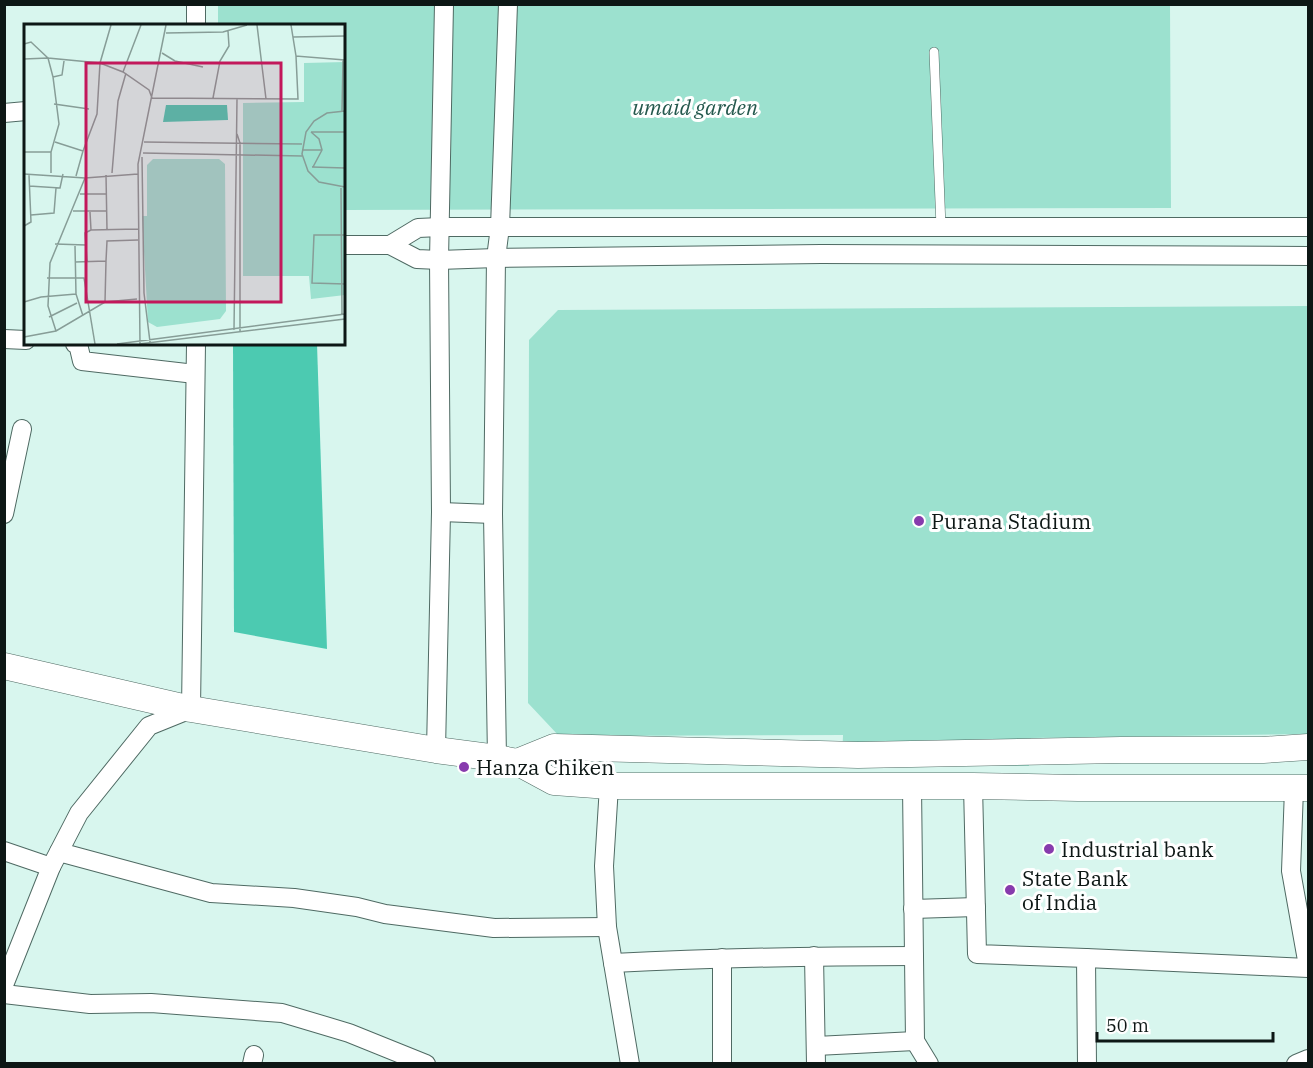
<svg xmlns="http://www.w3.org/2000/svg" width="1313" height="1068" font-family="'IBM Plex Serif',serif">
<style>
.green{fill:#9ce1cf}
.water{fill:#4ccab1}
.lines{fill:none;stroke-linecap:round;stroke-linejoin:round}
.lane-casing{stroke:#4f6a63;stroke-width:10}
.street-casing{stroke:#4f6a63;stroke-width:20}
.secondary-casing{stroke:#4f6a63;stroke-width:27}
.lane{stroke:#fff;stroke-width:9}
.street{stroke:#fff;stroke-width:18}
.secondary{stroke:#fff;stroke-width:26}
.poi-dot{fill:#873bad;stroke:#fff;stroke-width:2}
.labels{text-anchor:middle;dominant-baseline:central;stroke-width:6;stroke-linejoin:round;paint-order:stroke}
.park-label{font-size:21px;font-style:italic;fill:#24584d;stroke:#fff}
.poi-label{font-size:21px;fill:#0d1715;stroke:#fff;text-anchor:start}
.inset-road{fill:none;stroke:#879d97;stroke-width:1.5}
.view{fill:#c2185b;fill-opacity:0.15;stroke:#c2185b;stroke-width:3}
.inset-edge{fill:none;stroke:#0d1715;stroke-width:3}
</style>
<rect width="100%" height="100%" fill="#d8f6ee"/>
<g class="green">
<path d="M 218,5 L 1170,5 L 1171,208 L 344,210 L 344,26 L 218,25 Z"/>
<path d="M 1308,306 L 1308,734 L 1031,738 L 1029,766 L 842,763 L 843,735 L 559,736 L 528,703 L 529,340 L 558,310 Z"/>
</g>
<path class="water" d="M 233,344 L 317,344 L 327,649 L 234,632 Z"/>
<g class="lines">
<defs>
<path id="lane" d="M 934,52 L 941,227"/>
<g id="street">
<path d="M 196,26 L 196,4"/>
<path d="M 4,113 L 26,111"/>
<path d="M 344,245 L 390,245 L 417,259 L 439,260 L 496,258 L 821,254 L 1308,256"/>
<path d="M 390,245 L 418,228 L 440,227 L 1308,227"/>
<path d="M 4,339 L 26,340"/>
<path d="M 75,344 L 78,344 L 82,361 L 195,374"/>
<path d="M 441,512 L 493,514"/>
<path d="M 4,514 L 22,429"/>
<path d="M 436,750 L 441,512 L 439,260 L 444,4"/>
<path d="M 497,758 L 493,514 L 496,258 L 500,227 L 508,4"/>
<path d="M 609,786 L 604,866 L 607,927 L 630,1064"/>
<path d="M 973,786 L 977,954 L 1086,958 L 1087,1064"/>
<path d="M 1294,789 L 1291,871 L 1308,966"/>
<path d="M 4,851 L 51,867"/>
<path d="M 59,852 L 211,893 L 294,898 L 357,907 L 385,914 L 494,928 L 607,927"/>
<path d="M 913,909 L 976,907"/>
<path d="M 814,956 L 816,1064"/>
<path d="M 722,958 L 722,1064"/>
<path d="M 1086,958 L 1308,968"/>
<path d="M 613,963 C 713,958 813,956 914,956"/>
<path d="M 4,985 L 51,867 L 79,813 L 149,726 L 191,709 L 196,344"/>
<path d="M 4,994 L 90,1004 L 151,1003 L 282,1013 L 349,1033 L 426,1064"/>
<path d="M 915,1041 L 929,1064"/>
<path d="M 816,1046 L 915,1041 L 912,786"/>
<path d="M 252,1064 L 254,1055"/>
<path d="M 1296,1064 L 1308,1059"/>
</g>
<g id="secondary">
<path d="M 4,666 L 191,709 L 436,750 L 497,758 L 517,762 L 554,782 L 609,786 L 973,786 L 1078,788 L 1308,788"/>
<path d="M 517,762 L 554,747 L 858,755 L 1121,750 L 1263,750 L 1308,747"/>
</g>
</defs>
<use href="#lane" class="lane-casing"/>
<use href="#street" class="street-casing"/>
<use href="#secondary" class="secondary-casing"/>
<use href="#lane" class="lane"/>
<use href="#street" class="street"/>
<use href="#secondary" class="secondary"/>
</g>
<g class="poi-dot">
<circle cx="919" cy="521" r="6"/>
<circle cx="464" cy="767" r="6"/>
<circle cx="1049" cy="849" r="6"/>
<circle cx="1010" cy="890" r="6"/>
</g>
<g class="labels">
<g class="park-label">
<text x="695" y="107">umaid garden</text>
</g>
<g class="poi-label">
<text x="931" y="521">Purana Stadium</text>
<text x="476" y="767">Hanza Chiken</text>
<text x="1061" y="849">Industrial bank</text>
<text x="1022" y="878">State Bank<tspan x="1022" dy="24">of India</tspan></text>
</g>
</g>
<g transform="translate(24 24)">
<rect width="321" height="321" fill="#d8f6ee"/>
<path d="M 321,38 L 321,271 L 287,275 L 285,252 L 219,252 L 219,79 L 280,78 L 280,39 ZM 129,135 L 195,135 L 201,140 L 202,287 L 196,295 L 133,303 L 124,298 L 118,192 L 123,192 L 123,141 Z" fill="#9ce1cf"/>
<path d="M 142,81 L 203,81 L 204,96 L 139,98 Z" fill="#4ccab1"/>
<path class="inset-road" d="M 233,1 L 242,75M 267,1 L 272,32M 142,9 L 199,8 L 223,1M 269,13 L 321,12M 0,20 L 7,18 L 24,34 L 76,39 L 99,48 L 125,66 L 128,74 L 274,75 L 272,32 L 321,36M 138,29 L 151,37 L 179,43M 0,35 L 24,34 L 29,53 L 35,100 L 27,128 L 27,149M 99,48 L 117,1M 29,53 L 38,51 L 40,37M 189,74 L 196,37 L 205,22 L 204,7M 30,80 L 65,85M 318,87 L 319,36M 321,87 L 303,89 L 290,97 L 282,108 L 278,130 L 284,147 L 295,158 L 321,163M 287,108 L 295,115 L 298,126 L 289,143M 287,108 L 321,108M 213,110 L 216,119 L 216,307M 31,118 L 59,127 L 52,152M 120,118 L 278,120M 278,126 L 298,126M 59,127 L 73,90 L 76,39 L 87,1M 0,128 L 27,128M 119,129 L 278,132M 118,133 L 120,269 L 126,318M 288,143 L 321,144M 88,149 L 94,77 L 102,49M 0,150 L 61,154 L 114,150M 82,151 L 83,206M 5,162 L 36,164 L 39,150M 317,164 L 318,290M 56,170 L 83,170M 49,187 L 83,187M 66,188 L 67,206 L 114,205M 7,191 L 30,189 L 32,164M 0,202 L 7,198 L 5,151M 321,211 L 290,211 L 288,259 L 321,260M 31,220 L 62,221M 51,222 L 52,270 L 59,292M 63,237 L 61,209 L 67,206M 51,238 L 82,237 L 83,217 L 114,216M 23,254 L 60,254 L 71,320M 0,278 L 17,273 L 52,270M 81,278 L 82,237M 25,293 L 53,279M 210,306 L 213,75M 32,307 L 24,282 L 26,239 L 61,154M 0,313 L 32,307 L 81,278 L 113,275M 116,319 L 114,140 L 142,1M 93,320 L 321,290M 115,320 L 321,295"/>
<path class="view" d="M 62,39 L 257,39 L 257,278 L 62,278 Z"/>
<rect width="321" height="321" class="inset-edge"/>
</g>
<rect width="1313" height="1068" fill="none" stroke="#0d1715" stroke-width="12"/>
<path d="M1097 1032v9h176v-9" fill="none" stroke="#0d1715" stroke-width="3"/>
<text x="1106" y="1032" font-size="18" fill="#0d1715" stroke="#ffffff" stroke-width="4.5" paint-order="stroke">50 m</text>
</svg>
